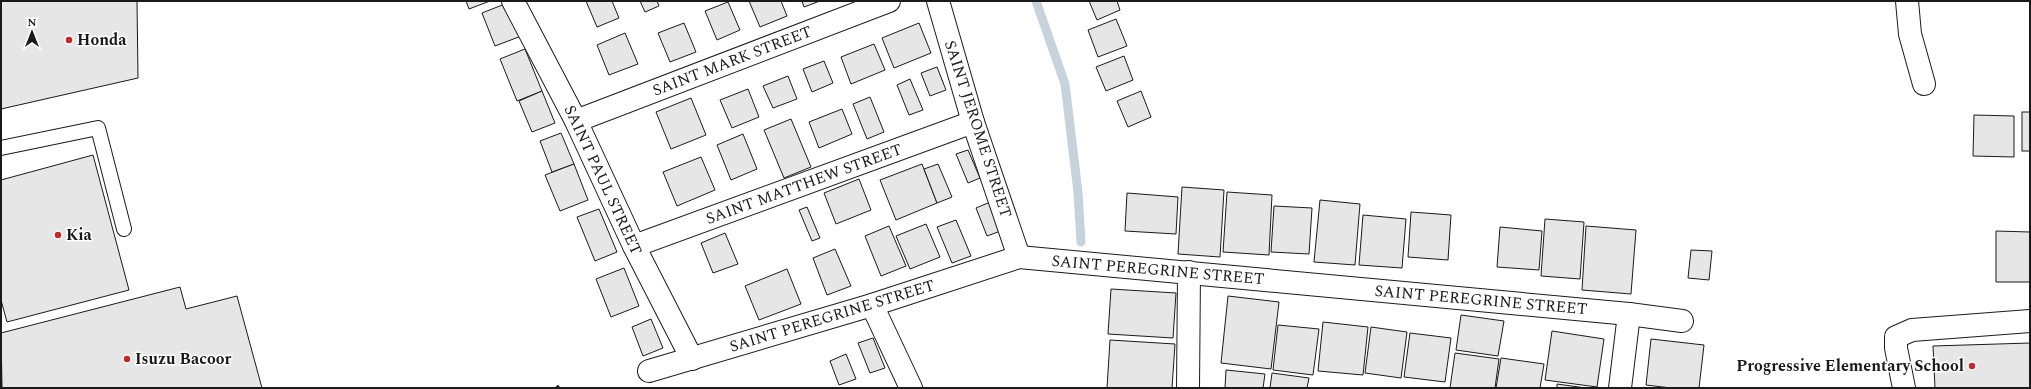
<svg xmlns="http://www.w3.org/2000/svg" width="2031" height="389" font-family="Spectral,serif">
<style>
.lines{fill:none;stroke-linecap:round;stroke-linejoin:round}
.stream{stroke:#c6d2dc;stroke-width:9}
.building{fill:#e6e6e6;stroke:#1a1a1a}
.service-casing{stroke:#1a1a1a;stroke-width:16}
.minor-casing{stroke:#1a1a1a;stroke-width:24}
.service{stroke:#fff;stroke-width:14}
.minor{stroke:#fff;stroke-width:22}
.wall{stroke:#1a1a1a;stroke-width:2}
.poi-dot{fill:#c62828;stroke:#fff;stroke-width:1.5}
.labels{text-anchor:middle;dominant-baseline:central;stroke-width:3;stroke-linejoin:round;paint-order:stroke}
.poi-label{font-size:16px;font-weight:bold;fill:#1a1a1a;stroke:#fff;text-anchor:start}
.street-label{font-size:16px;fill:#1a1a1a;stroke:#fff}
</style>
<rect width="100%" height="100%" fill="#fff"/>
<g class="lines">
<path class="stream" d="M 1036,1 L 1065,84 L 1078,192 L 1081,242"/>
</g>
<g class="building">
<path d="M 1,1 L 137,1 L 138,78 L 1,109 Z"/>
<path d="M 466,1 L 490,1 L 469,9 Z"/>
<path d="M 586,1 L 612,1 L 619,18 L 597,27 Z"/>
<path d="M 640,1 L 657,1 L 659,6 L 645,12 Z"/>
<path d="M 749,1 L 781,1 L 787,16 L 760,27 Z"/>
<path d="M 802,1 L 820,1 L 804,7 Z"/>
<path d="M 1089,1 L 1117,1 L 1120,10 L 1097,20 Z"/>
<path d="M 510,2 L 524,35 L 495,46 L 482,13 Z"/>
<path d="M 728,2 L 740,30 L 717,40 L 705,11 Z"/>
<path d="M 1116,19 L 1127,46 L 1098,57 L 1088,30 Z"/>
<path d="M 684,23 L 696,52 L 670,62 L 658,33 Z"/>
<path d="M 919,23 L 931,53 L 894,68 L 882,38 Z"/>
<path d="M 625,33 L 638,64 L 609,75 L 597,45 Z"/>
<path d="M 874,44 L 885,70 L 851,84 L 841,57 Z"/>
<path d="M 525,49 L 542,91 L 517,101 L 500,59 Z"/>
<path d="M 1124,56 L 1133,80 L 1106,91 L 1096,67 Z"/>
<path d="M 824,61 L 833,83 L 812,92 L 803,69 Z"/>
<path d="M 937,67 L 946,90 L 930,96 L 921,73 Z"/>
<path d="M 788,76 L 797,99 L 773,108 L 763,86 Z"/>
<path d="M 910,79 L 923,110 L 909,115 L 897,85 Z"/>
<path d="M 748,89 L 759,117 L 732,128 L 720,100 Z"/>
<path d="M 542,91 L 555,123 L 532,132 L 519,101 Z"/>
<path d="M 1141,91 L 1151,117 L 1128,127 L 1117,101 Z"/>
<path d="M 870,97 L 884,132 L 867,139 L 853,104 Z"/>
<path d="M 691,98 L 706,135 L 671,149 L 656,112 Z"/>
<path d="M 842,109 L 852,134 L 819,148 L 809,122 Z"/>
<rect x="2022" y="112" width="8" height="39"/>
<path d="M 1974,115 L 2014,116 L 2014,157 L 1973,156 Z"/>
<path d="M 791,119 L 811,167 L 784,178 L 764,130 Z"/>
<path d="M 561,133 L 574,164 L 552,172 L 540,141 Z"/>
<path d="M 743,134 L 757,169 L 731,180 L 717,145 Z"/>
<path d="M 968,150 L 980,178 L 968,183 L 956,154 Z"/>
<path d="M 93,155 L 129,290 L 7,322 L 1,300 L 1,180 Z"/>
<path d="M 701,157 L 715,190 L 677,206 L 663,172 Z"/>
<path d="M 574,164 L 588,200 L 560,211 L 545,175 Z"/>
<path d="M 922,164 L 937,203 L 896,220 L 880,180 Z"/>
<path d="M 938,164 L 952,197 L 937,203 L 924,169 Z"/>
<path d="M 859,179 L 871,210 L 836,224 L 824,193 Z"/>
<path d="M 1182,187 L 1224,190 L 1220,257 L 1178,254 Z"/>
<path d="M 1227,192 L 1272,195 L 1269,255 L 1223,252 Z"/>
<path d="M 1127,193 L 1178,197 L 1176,234 L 1125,231 Z"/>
<path d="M 995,200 L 1006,229 L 987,236 L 976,208 Z"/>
<path d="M 1320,200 L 1360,204 L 1355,265 L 1314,262 Z"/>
<path d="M 1274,206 L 1312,208 L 1309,254 L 1271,252 Z"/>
<path d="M 807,207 L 820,238 L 812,241 L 799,210 Z"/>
<path d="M 599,209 L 617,252 L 595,261 L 577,217 Z"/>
<path d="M 1411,212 L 1451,215 L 1448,260 L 1408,257 Z"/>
<path d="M 1363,215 L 1406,219 L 1402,268 L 1359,265 Z"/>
<path d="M 1545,219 L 1584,222 L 1580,279 L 1541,276 Z"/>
<path d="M 956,220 L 971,256 L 952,263 L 937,227 Z"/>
<path d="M 926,224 L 940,257 L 910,269 L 896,236 Z"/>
<path d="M 889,226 L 906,266 L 881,276 L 865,236 Z"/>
<path d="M 1586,226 L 1636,230 L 1631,294 L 1582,290 Z"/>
<path d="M 1500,227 L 1542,231 L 1539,270 L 1497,267 Z"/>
<path d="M 1996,231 L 2030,232 L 2030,282 L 1996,282 Z"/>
<path d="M 725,233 L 738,264 L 713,273 L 701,243 Z"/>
<path d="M 835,249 L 851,286 L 827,295 L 813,258 Z"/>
<path d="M 1691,250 L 1712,251 L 1709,280 L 1688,278 Z"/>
<path d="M 624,268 L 639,306 L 611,317 L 596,279 Z"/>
<path d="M 787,269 L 801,304 L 759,320 L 745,286 Z"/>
<path d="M 180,287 L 186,309 L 237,296 L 262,388 L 2,388 L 1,333 Z"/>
<path d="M 1111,289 L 1176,293 L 1173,338 L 1108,334 Z"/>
<path d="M 1228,296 L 1279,302 L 1271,369 L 1221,363 Z"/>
<path d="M 1461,315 L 1504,321 L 1498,356 L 1456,350 Z"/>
<path d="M 651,319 L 663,348 L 643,356 L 632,327 Z"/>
<path d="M 1323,322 L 1368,327 L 1363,375 L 1318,371 Z"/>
<path d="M 1278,325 L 1319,329 L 1313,375 L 1273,370 Z"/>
<path d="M 1371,327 L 1407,332 L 1401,378 L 1365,373 Z"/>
<path d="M 1552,331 L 1604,339 L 1597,387 L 1545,380 Z"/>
<path d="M 1410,333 L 1451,338 L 1445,382 L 1404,377 Z"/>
<path d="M 873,338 L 885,368 L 870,373 L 858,343 Z"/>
<path d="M 1651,339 L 1704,345 L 1699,388 L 1671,388 L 1646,385 Z"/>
<path d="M 1110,340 L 1175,344 L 1172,388 L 1107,388 Z"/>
<path d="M 2030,343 L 2030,388 L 1935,388 L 1933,346 Z"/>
<path d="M 1455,353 L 1499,359 L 1495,388 L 1450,388 Z"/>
<path d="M 846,354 L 856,379 L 839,385 L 830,361 Z"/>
<path d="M 1501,358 L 1544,364 L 1540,388 L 1496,388 Z"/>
<path d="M 1226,370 L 1265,374 L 1263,388 L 1225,388 Z"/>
<path d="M 1272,373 L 1309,378 L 1307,388 L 1270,388 Z"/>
<path d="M 1557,384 L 1586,388 L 1557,388 Z"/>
</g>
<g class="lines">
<defs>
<path id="service" d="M 1,148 L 98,128 L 124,229"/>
<g id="minor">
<path d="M 513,1 L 576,121 L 634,246 L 692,359"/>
<path d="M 938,1 L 973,122 L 1019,257"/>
<path d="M 1907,1 L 1910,34 L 1924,84"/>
<path d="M 576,121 L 889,1"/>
<path d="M 634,246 L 973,122"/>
<path d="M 872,305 L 911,388"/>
<path d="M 649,371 L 872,305 L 1019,257 L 1629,314 L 1682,321"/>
<path d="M 1188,388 L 1189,272"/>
<path d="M 1620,388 L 1629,314"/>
<path d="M 1904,388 L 1896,348 L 1896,337 L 1912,330 L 2030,321"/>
</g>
</defs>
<use href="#service" class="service-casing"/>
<use href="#minor" class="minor-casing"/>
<use href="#service" class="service"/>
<use href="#minor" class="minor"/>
<path class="wall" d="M 556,388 L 558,386 L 559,388"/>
</g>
<g class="poi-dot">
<circle cx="69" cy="40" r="4"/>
<circle cx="58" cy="235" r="4"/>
<circle cx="127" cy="359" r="4"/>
<circle cx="1972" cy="366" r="4"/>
</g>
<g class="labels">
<g class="poi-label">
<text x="77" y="40">Honda</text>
<text x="66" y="235">Kia</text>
<text x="135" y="359">Isuzu Bacoor</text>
<text x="1964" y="366" text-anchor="end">Progressive Elementary School</text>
</g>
<g class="street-label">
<text transform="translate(732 61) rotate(-21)">SAINT MARK STREET</text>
<text transform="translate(978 129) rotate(72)">SAINT JEROME STREET</text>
<text transform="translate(603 180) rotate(65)">SAINT PAUL STREET</text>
<text transform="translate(804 184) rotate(-20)">SAINT MATTHEW STREET</text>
<text transform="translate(1158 270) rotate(5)">SAINT PEREGRINE STREET</text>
<text transform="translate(1481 300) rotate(5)">SAINT PEREGRINE STREET</text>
<text transform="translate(832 316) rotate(-17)">SAINT PEREGRINE STREET</text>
</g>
</g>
<rect width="2031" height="389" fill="none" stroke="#1a1a1a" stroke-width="4"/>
<g transform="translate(32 32)" stroke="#ffffff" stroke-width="3" paint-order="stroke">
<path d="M0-3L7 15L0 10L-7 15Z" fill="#1a1a1a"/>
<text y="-6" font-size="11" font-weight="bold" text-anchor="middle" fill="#1a1a1a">N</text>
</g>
</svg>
